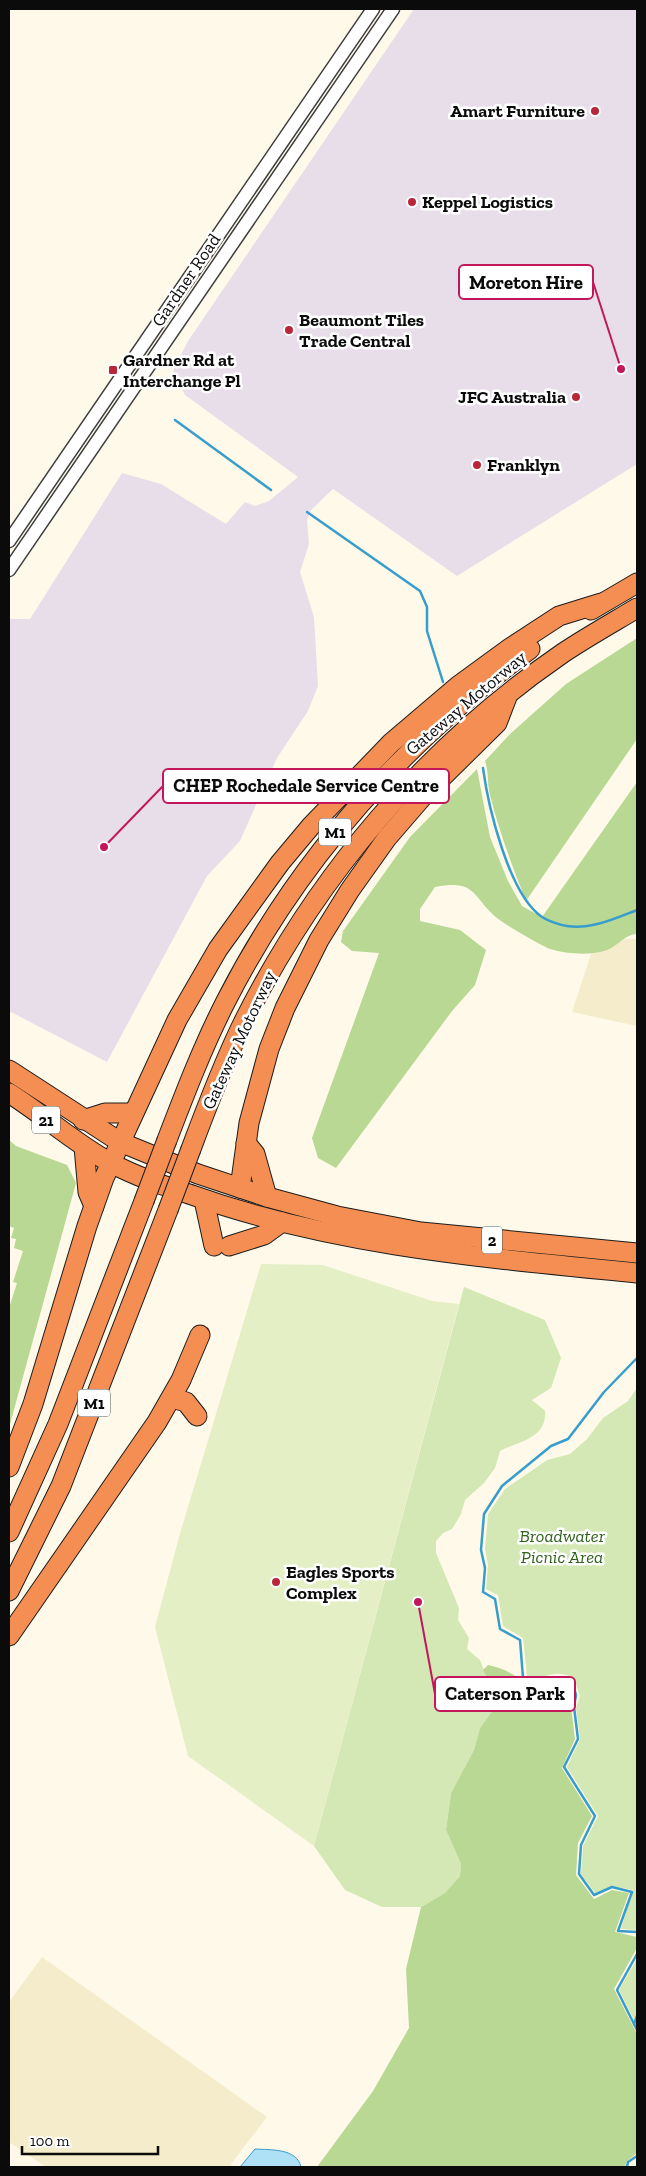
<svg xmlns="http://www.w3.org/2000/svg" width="646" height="2176" font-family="'Zilla Slab',serif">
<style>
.industrial{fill:#e8deea}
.farmland{fill:#f4ecca}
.green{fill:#d3e8b4}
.forest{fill:#b8d893}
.pitch{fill:#e4efc5}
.water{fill:#aee1f5;stroke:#369dcc}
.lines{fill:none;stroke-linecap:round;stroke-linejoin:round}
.stream{stroke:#369dcc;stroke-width:2.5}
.minor-casing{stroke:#3e3e3e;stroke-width:15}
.highway-casing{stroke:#1c1c1c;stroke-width:21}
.minor{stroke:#fff;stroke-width:12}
.highway{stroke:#f48e52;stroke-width:19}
.highway-bridge-casing{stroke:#1c1c1c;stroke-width:21;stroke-linecap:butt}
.highway-bridge{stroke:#f48e52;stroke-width:19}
.poi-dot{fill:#b92539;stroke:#fff;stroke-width:2}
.labels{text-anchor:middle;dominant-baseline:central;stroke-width:5;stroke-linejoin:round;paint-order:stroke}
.shield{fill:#fff;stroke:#545454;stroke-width:1}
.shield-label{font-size:16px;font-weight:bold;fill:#0b0b0b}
.poi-label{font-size:18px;font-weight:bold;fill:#0b0b0b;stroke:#fff;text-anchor:start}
.street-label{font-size:18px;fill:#0b0b0b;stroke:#fff}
.park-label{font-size:18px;font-style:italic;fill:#31611d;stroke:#fff}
.leader{fill:none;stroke:#c2185b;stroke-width:2}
.callout-dot{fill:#c2185b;stroke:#fff;stroke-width:2}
.callout{fill:#fff;stroke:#c2185b;stroke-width:2}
.callout-label{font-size:19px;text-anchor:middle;font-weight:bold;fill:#0b0b0b}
</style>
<rect width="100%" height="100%" fill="#fff9e9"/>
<path class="industrial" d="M 414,9 L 637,9 L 637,464 L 457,576 L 333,489 L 311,510 L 307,520 L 309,544 L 300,572 L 314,617 L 318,686 L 308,711 L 277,758 L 240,841 L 207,876 L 107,1062 L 9,1011 L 9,622 L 10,619 L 30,619 L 122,473 L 161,484 L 226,524 L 245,502 L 255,506 L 269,501 L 298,477 L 185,395 L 173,371 L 188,341 Z"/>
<g class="farmland">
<path d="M 596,939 L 637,939 L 637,1026 L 572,1012 Z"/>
<path d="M 42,1957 L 267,2117 L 231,2164 L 232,2167 L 46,2167 L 9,2142 L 9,2002 Z"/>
</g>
<g class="green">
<path d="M 464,1287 L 545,1320 L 561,1358 L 551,1388 L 532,1400 L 545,1411 C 547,1438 520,1441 500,1451 L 495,1468 L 484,1483 L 465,1500 L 461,1514 L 452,1529 L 443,1533 L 436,1541 L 436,1553 L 459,1608 L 458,1620 L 469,1638 L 467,1649 L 480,1660 L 489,1683 L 496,1694 L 493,1710 L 480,1728 L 474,1750 L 451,1793 L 446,1830 L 461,1864 L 460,1876 L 445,1893 L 421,1907 L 382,1907 L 345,1890 L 314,1846 Z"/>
<path d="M 637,1388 L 637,1930 L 621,1929 L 633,1890 L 612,1886 L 595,1893 L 581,1874 L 583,1846 L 598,1816 L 567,1767 L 580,1739 L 576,1708 L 580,1696 L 574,1678 C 558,1670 547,1674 532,1683 L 527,1676 L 523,1638 L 503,1626 L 498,1595 L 486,1589 L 488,1565 L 485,1549 L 488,1514 L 505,1489 L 547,1460 L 570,1454 L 587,1439 L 603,1418 L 628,1401 Z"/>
<path d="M 637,1959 L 637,2026 L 619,1990 Z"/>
</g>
<g class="forest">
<path d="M 637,638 L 637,739 L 526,901 C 512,866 499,831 490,795 C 487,784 489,772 485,761 L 510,734 L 566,684 Z"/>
<path d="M 477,769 L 490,837 L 508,881 L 522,906 L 542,917 L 637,782 L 637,934 C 625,934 618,946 607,950 C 590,956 567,954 550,949 C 540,945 506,925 497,918 C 471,896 477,879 435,887 L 420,909 L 420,921 L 460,930 L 486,950 L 475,985 L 452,1011 L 336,1168 L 318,1158 L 312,1138 L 379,953 L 352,951 L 341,942 L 343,931 L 410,837 Z"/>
<path d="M 9,1140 L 16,1146 L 67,1165 L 76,1183 L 9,1428 L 9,1308 L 17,1283 L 13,1282 L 23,1251 L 14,1248 L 16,1239 L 11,1238 L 14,1228 L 9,1226 Z"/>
<path d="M 488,1665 C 507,1669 518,1676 532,1690 L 546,1682 L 562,1680 L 570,1684 L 574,1695 L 571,1707 L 575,1739 L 562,1768 L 592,1816 L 578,1843 L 576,1875 L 594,1899 L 612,1890 L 629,1893 L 615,1932 L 637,1937 L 637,1948 L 614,1989 L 637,2034 L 637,2153 L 627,2161 L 625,2167 L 317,2167 L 373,2091 L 409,2028 L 406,1969 L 421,1907 L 445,1893 L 460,1876 L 461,1864 L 446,1830 L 451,1793 L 474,1750 L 480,1728 L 493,1710 L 496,1694 L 483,1670 Z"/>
</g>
<path class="pitch" d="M 261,1264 L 323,1265 L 432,1301 L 459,1304 L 314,1846 L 188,1756 L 155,1627 L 179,1537 Z"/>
<path class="water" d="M 255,2149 C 270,2150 297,2148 301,2167 L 240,2167 Z"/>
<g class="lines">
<g class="stream">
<path d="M 175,420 L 271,490"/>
<path d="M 307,512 L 420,591 L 427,607 L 427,631 L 443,682"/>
<path d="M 483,768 C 488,806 509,895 542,917 C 548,921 560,925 567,926 C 591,930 616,918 637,910"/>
<path d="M 637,1358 L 604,1392 L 568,1439 L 551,1446 L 502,1486 L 484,1514 L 481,1550 L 485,1568 L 483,1592 L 495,1599 L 500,1629 L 520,1640 L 523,1678 L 531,1688 C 545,1680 556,1673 572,1681 L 576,1695 L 574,1707 L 578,1739 L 564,1767 L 595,1816 L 581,1845 L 579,1874 L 594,1895 L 612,1887 L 632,1892 L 618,1931 L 637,1932"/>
<path d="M 637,1954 L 617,1990 L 637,2030"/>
<path d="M 634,2024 L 637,2016"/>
<path d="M 627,2167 L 628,2162 L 637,2156"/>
</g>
<defs>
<g id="minor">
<path d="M 9,541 L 373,9"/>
<path d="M 9,570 L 393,9"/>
</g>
<g id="highway">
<path d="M 591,610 L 637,583"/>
<path d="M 9,1070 L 120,1142 L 198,1174 L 267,1197 L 337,1216 L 421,1232 L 637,1253"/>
<path d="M 9,1093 C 44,1115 74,1143 111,1163 C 137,1177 165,1186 192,1195 C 335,1246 488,1258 637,1273"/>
<path d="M 83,1120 L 105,1113 L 133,1113"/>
<path d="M 167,1140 C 185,1093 203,1046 226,1001 C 298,860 403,743 530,649"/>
<path d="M 246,1143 L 255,1154 L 267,1197"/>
<path d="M 84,1147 L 88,1192 L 94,1206"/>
<path d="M 191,1149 C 207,1106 223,1064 243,1023 C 317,875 426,747 563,653 C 587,637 612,623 637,608"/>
<path d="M 240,1188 L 249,1123 L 269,1049 L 285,1008 L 319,940 L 350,890 L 387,838 L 425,794 L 497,723 L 507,697"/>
<path d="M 204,1200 L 214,1246"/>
<path d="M 229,1246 L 264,1235 L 282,1222"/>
<path d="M 172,1398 L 186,1402 L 197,1416"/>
<path d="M 9,1467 L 33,1404 L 87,1226 L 104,1178 L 177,1020 L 218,949 L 280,863 L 311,826 L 391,743 L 458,686 L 510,648 L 559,616 L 601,603"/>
<path d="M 9,1532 L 58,1424 L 144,1201"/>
<path d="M 9,1591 L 61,1486 L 168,1210"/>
<path d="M 9,1636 L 157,1422 L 181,1380 L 200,1335"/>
</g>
</defs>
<use href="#minor" class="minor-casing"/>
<use href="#highway" class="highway-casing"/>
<use href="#minor" class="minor"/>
<use href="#highway" class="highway"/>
<defs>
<g id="highway-bridge">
<path d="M 144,1201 L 167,1140"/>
<path d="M 168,1210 L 191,1149"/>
</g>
</defs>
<use href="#highway-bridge" class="highway-bridge-casing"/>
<use href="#highway-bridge" class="highway-bridge"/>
</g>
<g class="poi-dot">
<circle cx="595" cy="111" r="5"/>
<circle cx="412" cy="202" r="5"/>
<circle cx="289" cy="330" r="5"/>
<rect x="108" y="365" width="10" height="10" rx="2.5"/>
<circle cx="576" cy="397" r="5"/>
<circle cx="477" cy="465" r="5"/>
<circle cx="276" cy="1582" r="5"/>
</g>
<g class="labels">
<g class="shield">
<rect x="319" y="818.5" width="32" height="27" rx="4"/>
<rect x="32" y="1106.5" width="28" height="27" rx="4"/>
<rect x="482" y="1226.5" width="20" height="27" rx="4"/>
<rect x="78" y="1389.5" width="32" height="27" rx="4"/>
</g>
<g class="shield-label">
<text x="335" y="832">M1</text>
<text x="46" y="1120">21</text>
<text x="492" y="1240">2</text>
<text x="94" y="1403">M1</text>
</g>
<g class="poi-label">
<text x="585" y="111" text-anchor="end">Amart Furniture</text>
<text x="422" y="202">Keppel Logistics</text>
<text x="299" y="320">Beaumont Tiles<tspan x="299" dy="21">Trade Central</tspan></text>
<text x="123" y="360">Gardner Rd at<tspan x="123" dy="21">Interchange Pl</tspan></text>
<text x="566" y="397" text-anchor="end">JFC Australia</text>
<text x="487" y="465">Franklyn</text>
<text x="286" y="1572">Eagles Sports<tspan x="286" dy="21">Complex</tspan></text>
</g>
<g class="street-label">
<text transform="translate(186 280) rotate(-56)">Gardner Road</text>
<text transform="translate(466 703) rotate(-40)">Gateway Motorway</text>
<text transform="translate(239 1040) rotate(-65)">Gateway Motorway</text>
</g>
<g class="park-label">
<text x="562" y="1536">Broadwater<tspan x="562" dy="21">Picnic Area</tspan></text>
</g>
</g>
<path class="leader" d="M621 369L593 282M104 847L163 786M418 1602L435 1694"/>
<g class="callout-dot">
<circle cx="621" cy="369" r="5"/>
<circle cx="104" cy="847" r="5"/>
<circle cx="418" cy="1602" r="5"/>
</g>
<g class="callout">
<rect x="459" y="265" width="134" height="34" rx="5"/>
<rect x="163" y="769" width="286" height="34" rx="5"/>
<rect x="435" y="1677" width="140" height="34" rx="5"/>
</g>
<g class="callout-label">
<text x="526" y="289">Moreton Hire</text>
<text x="306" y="792">CHEP Rochedale Service Centre</text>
<text x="505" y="1700">Caterson Park</text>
</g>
<rect width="646" height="2176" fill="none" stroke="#0b0b0b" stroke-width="20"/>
<path d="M22 2146v8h136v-8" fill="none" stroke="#0b0b0b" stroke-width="2.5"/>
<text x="30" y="2146" font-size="15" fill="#0b0b0b" stroke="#ffffff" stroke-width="4" paint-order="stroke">100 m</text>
</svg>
